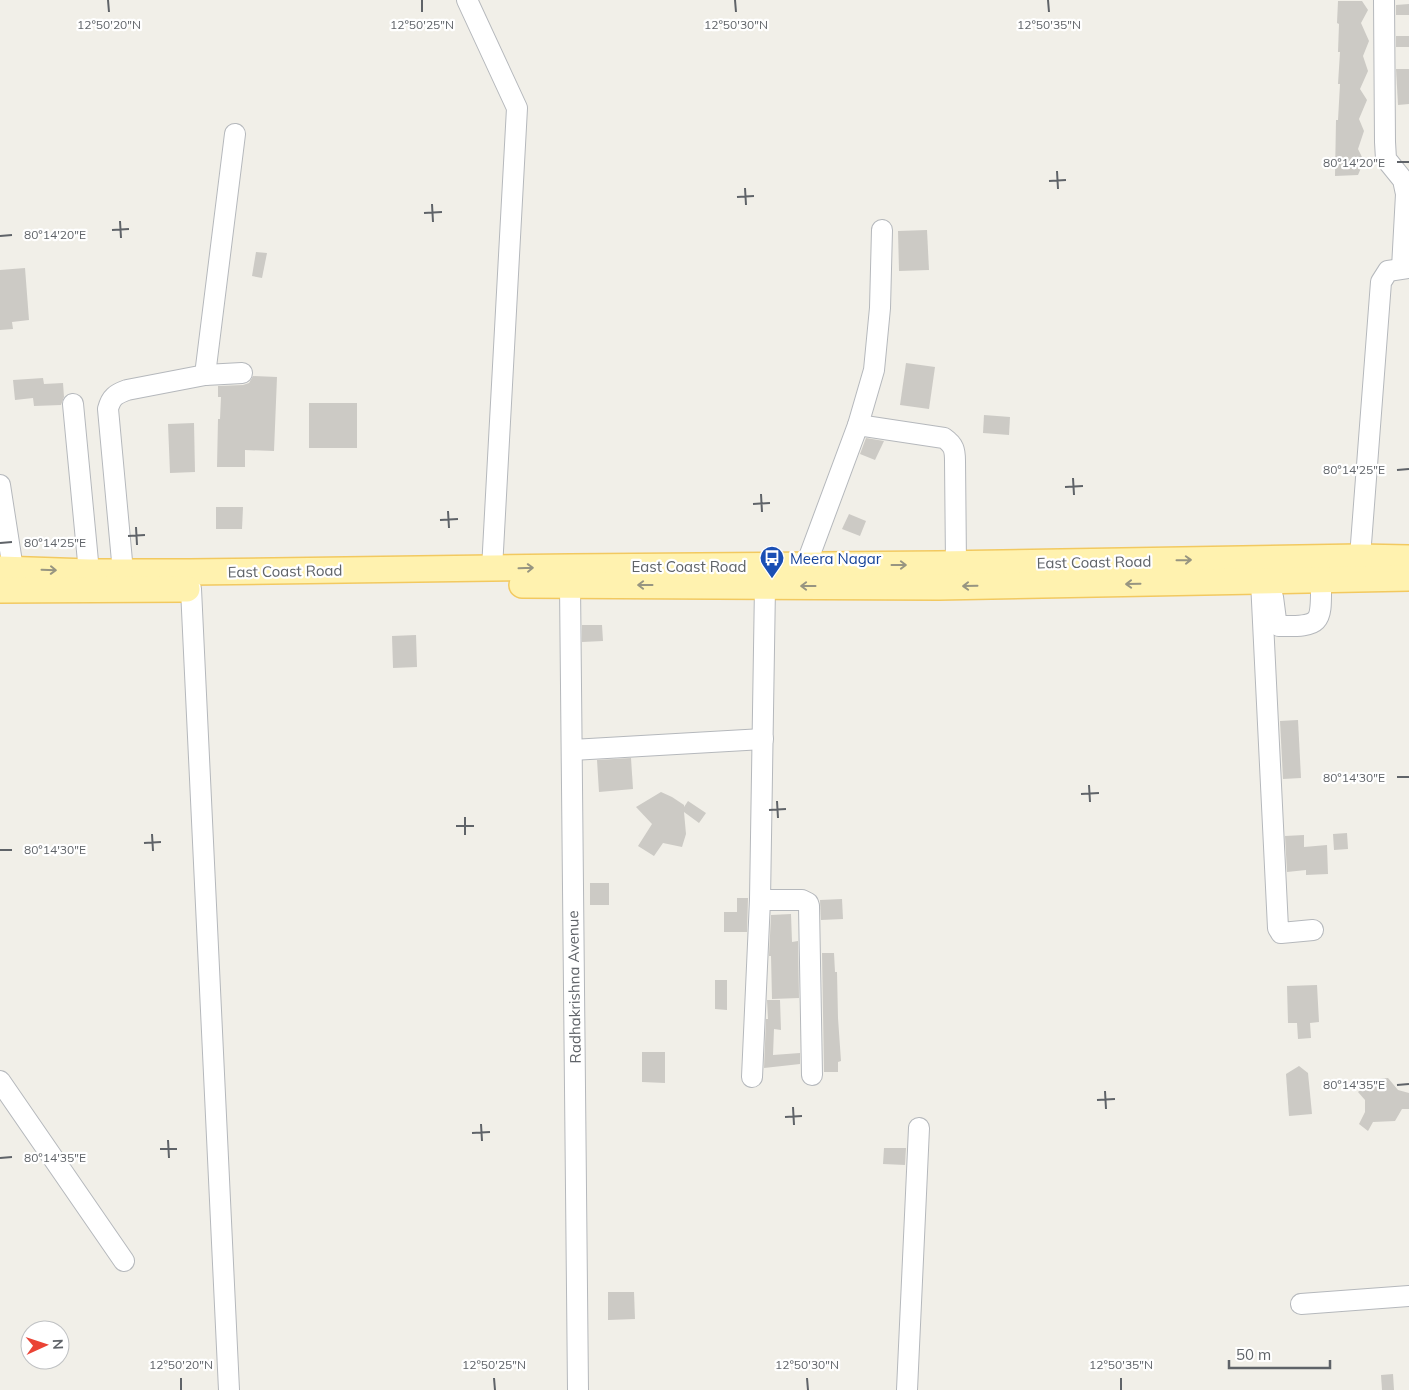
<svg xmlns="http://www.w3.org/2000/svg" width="1409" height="1390" font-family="Mulish,sans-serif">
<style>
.building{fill:#cccac5}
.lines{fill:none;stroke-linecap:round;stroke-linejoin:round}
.minor-casing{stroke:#b5b8bc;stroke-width:22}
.major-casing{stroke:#f2c960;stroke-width:28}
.minor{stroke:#fff;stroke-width:20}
.major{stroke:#fff2af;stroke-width:25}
.oneway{stroke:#979581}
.ticks{fill:none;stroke:#5f6368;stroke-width:2}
.labels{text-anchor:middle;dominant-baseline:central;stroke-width:4.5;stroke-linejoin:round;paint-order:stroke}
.transit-label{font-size:15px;fill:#164399;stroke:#fff;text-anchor:start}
.street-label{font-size:15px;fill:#5f6368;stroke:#fff}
.ticks-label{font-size:12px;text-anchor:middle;fill:#5f6368;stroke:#fff;stroke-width:4.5;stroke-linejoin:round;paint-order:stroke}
</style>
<rect width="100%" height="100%" fill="#f1efe8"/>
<g class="building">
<path d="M 1338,1 L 1362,1 L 1368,10 L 1361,23 L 1369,41 L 1363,56 L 1368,71 L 1360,89 L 1367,100 L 1359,119 L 1364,131 L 1358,149 L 1364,161 L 1358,175 L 1335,176 L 1336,120 L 1338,120 L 1340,84 L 1338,84 L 1340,52 L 1338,52 L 1339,24 L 1337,23 Z"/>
<path d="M 1409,4 L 1409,15 L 1396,15 L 1396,5 Z"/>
<rect x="1396" y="36" width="13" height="11"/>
<path d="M 1396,69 L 1409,69 L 1409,104 L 1398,105 Z"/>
<path d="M 927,230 L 929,270 L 899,271 L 898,231 Z"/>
<path d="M 256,252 L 267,253 L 262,278 L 252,276 Z"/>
<path d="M 25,268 L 29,320 L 12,322 L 13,329 L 0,330 L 0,270 Z"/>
<path d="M 906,363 L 935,367 L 929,409 L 900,405 Z"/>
<path d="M 253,376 L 277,377 L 274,451 L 245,450 L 245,467 L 217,467 L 218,419 L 220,419 L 221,397 L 218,397 L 218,386 L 243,385 L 249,383 Z"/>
<path d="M 43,378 L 44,384 L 63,383 L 64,397 L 61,405 L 34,406 L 33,398 L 15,400 L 13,380 Z"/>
<rect x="309" y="403" width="48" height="45"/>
<path d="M 984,415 L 1010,417 L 1009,435 L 983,433 Z"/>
<path d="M 194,423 L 195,472 L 170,473 L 168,424 Z"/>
<path d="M 866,438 L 884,441 L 875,460 L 860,454 Z"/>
<path d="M 216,507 L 243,507 L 242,529 L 216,529 Z"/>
<path d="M 849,514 L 866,521 L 860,536 L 842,529 Z"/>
<path d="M 582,625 L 602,625 L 603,641 L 582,642 Z"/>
<path d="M 416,635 L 417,667 L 393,668 L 392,636 Z"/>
<path d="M 1298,720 L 1301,778 L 1283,779 L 1280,721 Z"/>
<path d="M 631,758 L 633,789 L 599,792 L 597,760 Z"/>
<path d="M 661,792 L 672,797 L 684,805 L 684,807 L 688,801 L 706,813 L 699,823 L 684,812 L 686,834 L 682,847 L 663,843 L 654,856 L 638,846 L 652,824 L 636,807 Z"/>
<path d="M 1347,833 L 1348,849 L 1334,850 L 1333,834 Z"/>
<path d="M 1304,835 L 1304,847 L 1327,845 L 1328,874 L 1306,875 L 1306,870 L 1287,872 L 1285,836 Z"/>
<rect x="590" y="883" width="19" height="22"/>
<path d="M 737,898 L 748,898 L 747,932 L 724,932 L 724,912 L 737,912 Z"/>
<path d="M 842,899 L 843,919 L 821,920 L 820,900 Z"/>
<path d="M 791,914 L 792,942 L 798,941 L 799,998 L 772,999 L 771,956 L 769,956 L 771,915 Z"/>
<path d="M 822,953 L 834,953 L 835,972 L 837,972 L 838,1018 L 841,1061 L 838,1062 L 838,1072 L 824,1072 Z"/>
<path d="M 715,980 L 727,980 L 727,1010 L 715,1009 Z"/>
<path d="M 1317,985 L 1319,1022 L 1310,1023 L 1311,1038 L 1298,1039 L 1297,1023 L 1288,1023 L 1287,986 Z"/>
<path d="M 767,1000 L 780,1000 L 781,1030 L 774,1029 L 773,1055 L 800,1053 L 800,1068 L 800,1064 L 764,1068 L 766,1019 L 768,1019 Z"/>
<path d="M 642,1052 L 665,1052 L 665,1083 L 642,1082 Z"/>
<path d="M 1299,1066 L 1308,1073 L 1312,1114 L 1289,1116 L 1286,1074 Z"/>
<path d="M 1388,1078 L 1398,1090 L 1409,1093 L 1409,1109 L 1402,1109 L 1395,1121 L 1373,1122 L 1368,1131 L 1359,1124 L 1365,1112 L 1365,1100 L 1358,1092 L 1365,1085 L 1367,1086 L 1370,1080 Z"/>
<path d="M 884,1148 L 906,1148 L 905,1165 L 883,1164 Z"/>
<path d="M 608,1292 L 634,1292 L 635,1319 L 608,1320 Z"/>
<path d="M 1393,1374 L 1394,1390 L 1382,1390 L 1381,1375 Z"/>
</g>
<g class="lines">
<defs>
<g id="minor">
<path d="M 467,0 L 517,108 L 492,569"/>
<path d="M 1384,0 L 1385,142 L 1386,159 L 1403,180 L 1406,194 L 1402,268"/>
<path d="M 205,375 L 235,134"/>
<path d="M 73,404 L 89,572"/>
<path d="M 858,425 L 944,438 C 954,445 955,450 955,461 L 956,564"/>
<path d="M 0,485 L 13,569"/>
<path d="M 806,565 L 858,425 L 874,370 L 880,308 L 882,230"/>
<path d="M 1359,570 L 1381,282 L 1388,271 L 1409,268"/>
<path d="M 123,572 L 108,409 C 111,397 116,394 127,390 L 205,375 L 242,373"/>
<path d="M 1261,581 L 1278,928 L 1281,933 L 1313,930"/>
<path d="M 570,585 L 578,1390"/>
<path d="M 191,589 L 229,1390"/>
<path d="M 1273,597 L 1276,620 L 1279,626 C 1324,627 1321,622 1321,580"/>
<path d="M 572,750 L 763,739"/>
<path d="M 760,900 L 802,900 L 808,903 L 809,906 L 812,1075"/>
<path d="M 752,1077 L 760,900 L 765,586"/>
<path d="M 0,1081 L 124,1261"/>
<path d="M 1301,1304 L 1409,1296"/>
<path d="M 907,1390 L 919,1128"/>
</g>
<g id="major">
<path d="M 0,569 L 89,572 L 190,572 L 570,567 L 938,564 L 1359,557 L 1409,558"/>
<path d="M 522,585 L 939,587 L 1409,578"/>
<path d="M 0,590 L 187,589"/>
</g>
</defs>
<use href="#minor" class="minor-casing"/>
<use href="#major" class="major-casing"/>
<use href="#minor" class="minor"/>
<use href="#major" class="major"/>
</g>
<defs><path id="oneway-shaft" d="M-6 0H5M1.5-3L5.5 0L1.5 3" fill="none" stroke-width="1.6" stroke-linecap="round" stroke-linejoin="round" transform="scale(1.25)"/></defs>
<g class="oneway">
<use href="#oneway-shaft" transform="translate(1184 560) rotate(-1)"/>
<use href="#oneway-shaft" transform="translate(899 565)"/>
<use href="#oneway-shaft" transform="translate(526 568) rotate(-2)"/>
<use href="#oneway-shaft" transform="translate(49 570) rotate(2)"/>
<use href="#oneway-shaft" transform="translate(1133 584) rotate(179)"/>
<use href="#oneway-shaft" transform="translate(645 585) rotate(-180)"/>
<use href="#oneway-shaft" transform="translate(808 586) rotate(-180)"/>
<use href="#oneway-shaft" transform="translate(970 586) rotate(179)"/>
</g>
<path class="ticks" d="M 108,0 L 109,12M 422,0 L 422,12M 735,0 L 736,12M 1048,0 L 1049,12M 1397,162 L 1409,162M 1057,171 L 1058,189M 1049,181 L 1066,180M 745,188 L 746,205M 737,197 L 754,196M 432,204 L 433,222M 424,213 L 442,212M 120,221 L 121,238M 112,230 L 129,229M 0,236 L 12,235M 1397,470 L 1409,469M 1073,478 L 1074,495M 1065,487 L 1083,486M 761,494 L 762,512M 753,504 L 770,503M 448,511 L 449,528M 440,520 L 458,519M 136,527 L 137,545M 128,536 L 145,535M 0,543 L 12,542M 1397,777 L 1409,777M 1089,785 L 1090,802M 1081,794 L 1099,793M 777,801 L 778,818M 769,810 L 786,809M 465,817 L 465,835M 456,826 L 474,826M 152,834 L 153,851M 144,843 L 161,842M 0,850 L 12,850M 1397,1085 L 1409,1084M 1105,1091 L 1106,1109M 1097,1100 L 1115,1099M 793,1107 L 794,1125M 785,1117 L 802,1116M 481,1124 L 482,1141M 472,1133 L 490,1132M 168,1140 L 169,1158M 160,1149 L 177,1149M 0,1158 L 12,1157M 181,1378 L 181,1390M 494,1378 L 495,1390M 807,1378 L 808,1390M 1121,1378 L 1121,1390"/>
<defs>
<symbol id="bus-pin" viewBox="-11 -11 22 30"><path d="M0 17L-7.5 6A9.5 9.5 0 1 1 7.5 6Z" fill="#1a4fb4" stroke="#fff"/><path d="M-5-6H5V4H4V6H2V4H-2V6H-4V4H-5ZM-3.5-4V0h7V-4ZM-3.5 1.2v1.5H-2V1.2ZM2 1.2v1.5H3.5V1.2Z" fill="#fff"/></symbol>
</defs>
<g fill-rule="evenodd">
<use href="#bus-pin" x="758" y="544" width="28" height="38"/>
</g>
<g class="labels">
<g class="transit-label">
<text x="790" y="558">Meera Nagar</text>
</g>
<g class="street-label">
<text transform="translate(1094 562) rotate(-1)">East Coast Road</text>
<text x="689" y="566">East Coast Road</text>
<text transform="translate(285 571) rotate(-1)">East Coast Road</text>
<text transform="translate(574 987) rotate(-91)">Radhakrishna Avenue</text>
</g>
</g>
<g class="ticks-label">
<text x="109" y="29">12°50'20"N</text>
<text x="422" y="29">12°50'25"N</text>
<text x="736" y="29">12°50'30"N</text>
<text x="1049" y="29">12°50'35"N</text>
<text x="1354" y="167">80°14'20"E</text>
<text x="55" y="239">80°14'20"E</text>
<text x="1354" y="474">80°14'25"E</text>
<text x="55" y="547">80°14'25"E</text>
<text x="1354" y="782">80°14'30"E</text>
<text x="55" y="854">80°14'30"E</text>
<text x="1354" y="1089">80°14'35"E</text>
<text x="55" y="1162">80°14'35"E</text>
<text x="181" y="1369">12°50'20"N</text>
<text x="494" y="1369">12°50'25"N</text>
<text x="807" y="1369">12°50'30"N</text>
<text x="1121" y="1369">12°50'35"N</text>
</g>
<g transform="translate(45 1345) rotate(87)"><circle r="24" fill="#ffffff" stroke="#bfc1c3"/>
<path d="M0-4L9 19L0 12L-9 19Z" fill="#ea4335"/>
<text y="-8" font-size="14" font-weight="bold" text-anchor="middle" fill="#5f6368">N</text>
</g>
<path d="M1229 1360v8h101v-8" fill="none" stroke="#5f6368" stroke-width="2.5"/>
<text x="1236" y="1360" font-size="15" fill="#5f6368" stroke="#ffffff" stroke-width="4" paint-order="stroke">50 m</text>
</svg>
